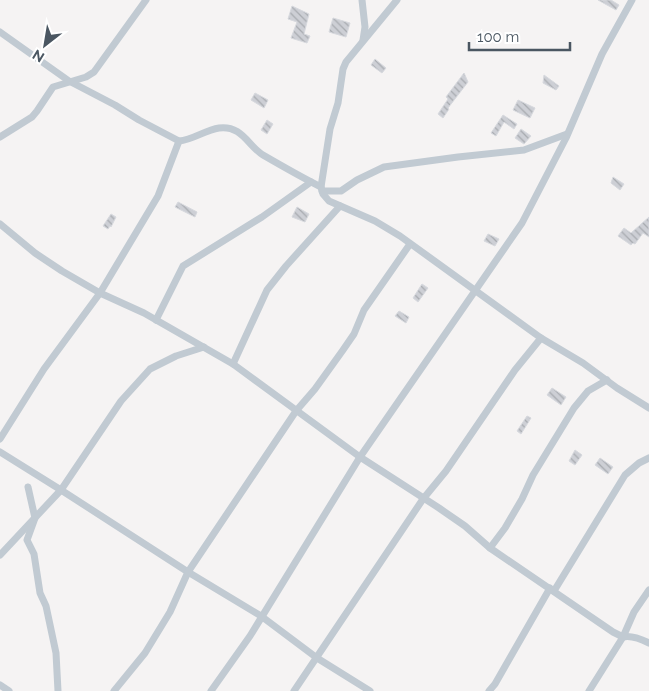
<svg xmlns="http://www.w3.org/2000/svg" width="649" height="691" font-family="Raleway,sans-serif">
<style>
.building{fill:url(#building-back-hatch);stroke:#d7d9de}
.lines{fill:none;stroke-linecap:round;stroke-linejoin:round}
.street{stroke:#c1cad2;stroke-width:7}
</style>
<defs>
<pattern id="building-back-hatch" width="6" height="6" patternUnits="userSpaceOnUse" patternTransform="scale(1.25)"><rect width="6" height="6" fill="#cdcfd5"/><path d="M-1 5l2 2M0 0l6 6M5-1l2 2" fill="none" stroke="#a8abb0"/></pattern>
</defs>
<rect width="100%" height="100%" fill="#f5f3f3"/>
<g class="building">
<path d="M 598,0 L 611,0 L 619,5 L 616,10 Z"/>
<path d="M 292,6 L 309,14 L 304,34 L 310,36 L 307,43 L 291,38 L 297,22 L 288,19 Z"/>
<path d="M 333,18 L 350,23 L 346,37 L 329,32 Z"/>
<path d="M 375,59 L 386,68 L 382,73 L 371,65 Z"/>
<path d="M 464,73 L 468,82 L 448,108 L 449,109 L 443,118 L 438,114 L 448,99 L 446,97 Z"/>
<path d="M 544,75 L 559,86 L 556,90 L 543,83 Z"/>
<path d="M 255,93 L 268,100 L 264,108 L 251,100 Z"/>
<path d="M 518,100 L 535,108 L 530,118 L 513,110 Z"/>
<path d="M 503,115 L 517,124 L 514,129 L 504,122 L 496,136 L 491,133 Z"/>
<path d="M 267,120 L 273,124 L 267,134 L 261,130 Z"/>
<path d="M 521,129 L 531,136 L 524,144 L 515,138 Z"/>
<path d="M 613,177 L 624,184 L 620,190 L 611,183 Z"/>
<path d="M 178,202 L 197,212 L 195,217 L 175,207 Z"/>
<path d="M 297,207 L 309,214 L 305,222 L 292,217 Z"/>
<path d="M 111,214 L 116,217 L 111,227 L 110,226 L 108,229 L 103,226 Z"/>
<path d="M 649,217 L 649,237 L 643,233 L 635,244 L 633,243 L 631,245 L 618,236 L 624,228 L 631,233 Z"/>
<path d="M 488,234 L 499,239 L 495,246 L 484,241 Z"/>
<path d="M 422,284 L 428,288 L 418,302 L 413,298 Z"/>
<path d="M 399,311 L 409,317 L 406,323 L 395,316 Z"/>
<path d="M 552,388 L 566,397 L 561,405 L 547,395 Z"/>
<path d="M 527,416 L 531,418 L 521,434 L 517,431 Z"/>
<path d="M 575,450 L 582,455 L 575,465 L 569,461 Z"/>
<path d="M 600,458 L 613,467 L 608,474 L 595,465 Z"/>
</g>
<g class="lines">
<g class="street">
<path d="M 362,0 L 365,27 L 363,40"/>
<path d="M 397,0 L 346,62 L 343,69 L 338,103 L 330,129 L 321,187 L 323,194 L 329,201 L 375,221 L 400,236 L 541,338 L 583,363 L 617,388 L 649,408"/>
<path d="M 0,32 L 69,81 L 115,105 L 139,120 L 179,141 C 193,140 205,130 219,128 C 242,125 248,146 263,155 C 282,166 301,177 321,187"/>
<path d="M 0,137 L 32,117 L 37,111 L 53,87 L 86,77 L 94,72 L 146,0"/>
<path d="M 322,191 L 341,191 L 357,180 L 384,167 L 458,157 L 524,150 L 567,134"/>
<path d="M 0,224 L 35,253 L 62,271 L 100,293 L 144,313 L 233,364 L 360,457 L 439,508 L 465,526 L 490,548 L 613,632 L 623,637 C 632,635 641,639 649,643"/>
<path d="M 156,320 L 183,266 L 262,217 L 311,182"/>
<path d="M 233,364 L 267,290 L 286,266 L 340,206"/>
<path d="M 0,439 L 44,369 L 100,293 L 158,196 L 179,141"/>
<path d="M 0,452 L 61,490 L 188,572 L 261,616 L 317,658 L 370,691"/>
<path d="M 28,487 L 35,518 L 27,540 L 34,554 L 40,593 L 46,606 L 56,653 L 58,691"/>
<path d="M 490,548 L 505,528 L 522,499 L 533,475 L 574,408 L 588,391 L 607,380"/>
<path d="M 0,555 L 61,490 L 121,401 L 150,369 L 176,356 L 204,347"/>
<path d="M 554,591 L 625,475 L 639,463 L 649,458"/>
<path d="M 0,685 L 9,691"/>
<path d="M 114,691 L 145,653 L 170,612 L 188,572 L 296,411 L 315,389 L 343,350 L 354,334 L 364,310 L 410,244"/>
<path d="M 211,691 L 250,636 L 360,457 L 522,223 L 566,138 L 602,54 L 632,0"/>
<path d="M 294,691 L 423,499 L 446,471 L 515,370 L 541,338"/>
<path d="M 489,691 L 495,684 L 550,588"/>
<path d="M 589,691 L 623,637 L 634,612 L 649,590"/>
</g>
</g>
<g transform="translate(45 45) rotate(211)" stroke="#ffffff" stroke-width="4" paint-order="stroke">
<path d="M0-4L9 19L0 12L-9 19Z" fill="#4a5661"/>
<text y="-8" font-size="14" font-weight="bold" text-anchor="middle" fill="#4a5661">N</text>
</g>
<path d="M469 42v8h101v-8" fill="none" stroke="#4a5661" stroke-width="2.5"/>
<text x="477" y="42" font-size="15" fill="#4a5661" stroke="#ffffff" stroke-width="4" paint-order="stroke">100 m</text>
</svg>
